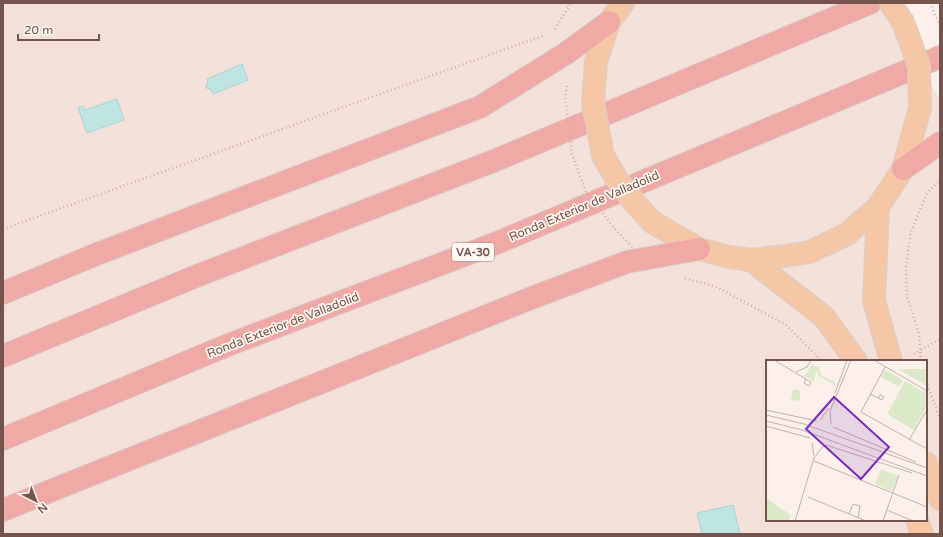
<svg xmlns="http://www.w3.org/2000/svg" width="943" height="537" font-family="'Varela Round',sans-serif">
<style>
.residential{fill:#f3e1d9;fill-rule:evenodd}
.water{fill:#bfe4e2;stroke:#a6d5d3}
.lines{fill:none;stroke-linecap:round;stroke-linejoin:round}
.primary-casing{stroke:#d8cfcd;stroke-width:24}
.highway-casing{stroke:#d8cfcd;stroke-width:24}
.path{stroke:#d4aea6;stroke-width:2.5;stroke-dasharray:1 3;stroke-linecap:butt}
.primary{stroke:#f5c7a7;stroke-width:22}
.highway{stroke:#f1a9a5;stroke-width:22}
.primary-bridge-casing{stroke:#d8cfcd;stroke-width:24;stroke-linecap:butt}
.path-bridge{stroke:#d4aea6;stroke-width:2.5;stroke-dasharray:1 3;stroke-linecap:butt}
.primary-bridge{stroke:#f5c7a7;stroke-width:22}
.labels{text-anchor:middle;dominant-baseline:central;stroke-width:3.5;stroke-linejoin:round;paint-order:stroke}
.shield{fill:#fef6f0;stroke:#9e857f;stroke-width:1}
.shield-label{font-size:11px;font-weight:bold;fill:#75544e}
.street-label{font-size:12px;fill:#75544e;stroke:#fef6f0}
.inset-road{fill:none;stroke:#c5b2ac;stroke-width:1}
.view{fill:#7b2cbf;fill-opacity:0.15;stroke:#7b2cbf;stroke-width:2}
.inset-edge{fill:none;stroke:#75544e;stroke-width:2}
</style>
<rect width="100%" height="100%" fill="#fbf1ea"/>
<path class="residential" d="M 3,3 L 884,3 L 940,100 L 940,534 L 3,534 ZM 767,361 L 926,361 L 926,520 L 767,520 Z"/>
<g class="water">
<path d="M 242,64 L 248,80 L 213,94 L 211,89 L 206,88 L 208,82 L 207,79 Z"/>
<path d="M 117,99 L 124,120 L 87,133 L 78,108 L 83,106 L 85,110 Z"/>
<path d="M 733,505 L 740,534 L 702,534 L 697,513 Z"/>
</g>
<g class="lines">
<defs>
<g id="primary">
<path d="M 596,62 L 609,22 L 623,3"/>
<path d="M 878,207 L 874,301 L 891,361"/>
<path d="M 652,222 L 699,249 L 730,257 L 751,260 L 785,256 L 810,252 L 847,234 L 878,207 L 903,169 L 920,108"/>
<path d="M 751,260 L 824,317 L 856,361"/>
<path d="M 926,463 L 940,499"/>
<path d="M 917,520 L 922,534"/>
</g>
<g id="highway">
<path d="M 903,169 L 940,143"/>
<path d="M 3,293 L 97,254 L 480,107 L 565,54 L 609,22"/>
<path d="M 3,356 L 199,275 L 496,160 L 870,3"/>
<path d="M 3,439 L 228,345 L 499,242 L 940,57"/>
<path d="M 3,510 L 534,297 L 627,262 L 699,249"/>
</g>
</defs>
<use href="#primary" class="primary-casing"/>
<use href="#highway" class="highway-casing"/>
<g class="path">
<path d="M 930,3 L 940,26"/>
<path d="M 555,29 L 571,3"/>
<path d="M 3,229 L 545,35"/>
<path d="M 685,278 L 717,287 L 786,325 L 822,361"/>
<path d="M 914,354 L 940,339"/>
<path d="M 921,361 L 919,334 L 907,296 L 906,266 L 911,232 L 927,193 L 940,180"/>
<path d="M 926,381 L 940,419"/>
</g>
<use href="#primary" class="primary"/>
<use href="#highway" class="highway"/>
<defs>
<g id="primary-bridge">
<path d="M 890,3 L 903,22 L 919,66 L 920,108"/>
<path d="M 596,62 L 593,102 L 603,156 L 618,181 L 634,202 L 652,222"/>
</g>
</defs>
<use href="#primary-bridge" class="primary-bridge-casing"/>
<path class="path-bridge" d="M 567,86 L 565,97 L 572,154 L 586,192 L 614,228 L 636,251"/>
<use href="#primary-bridge" class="primary-bridge"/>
</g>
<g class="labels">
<rect class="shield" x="452" y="243" width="42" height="18" rx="3"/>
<g class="shield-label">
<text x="473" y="252">VA-30</text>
</g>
<g class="street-label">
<text transform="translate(584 206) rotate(-23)">Ronda Exterior de Valladolid</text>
<text transform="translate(283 325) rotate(-21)">Ronda Exterior de Valladolid</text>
</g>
</g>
<g transform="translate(766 360)">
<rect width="161" height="161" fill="#fbf1ea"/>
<path d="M 46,4 L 53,8 L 55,15 L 70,23 L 69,25 L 53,16 L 51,10 L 48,22 L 39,16 ZM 132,9 L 161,9 L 161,26 ZM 119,10 L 137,20 L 133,27 L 115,17 ZM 139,21 L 161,34 L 161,46 L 148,70 L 121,54 ZM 27,29 L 34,31 L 34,41 L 25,40 ZM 115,109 L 132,116 L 126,131 L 109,124 ZM 0,138 L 25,155 L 23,161 L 0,161 Z" fill="#dce9c9"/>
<path class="inset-road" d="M 8,0 L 45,22 L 43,26 L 38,23 L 40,19M 108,0 L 161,31M 119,7 L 95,52 L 161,89M 30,12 L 41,7 L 45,0M 69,33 L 81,0M 104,34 L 116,40 L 118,37 L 114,35 L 112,38M 0,50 L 51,61M 0,55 L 38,64 L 161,108M 54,60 L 63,48M 0,61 L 36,70 L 161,116M 65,64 L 64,51 L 85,0M 0,66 L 44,78M 67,67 L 150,102M 143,80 L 161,50M 46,83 L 48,96M 60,85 L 146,113M 48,101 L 161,147M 42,137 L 100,161M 121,150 L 147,161M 83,154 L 87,144 L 94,146 L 92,158M 29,161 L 48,98 L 57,86M 117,161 L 133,115"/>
<path class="view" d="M 68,37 L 123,87 L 95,119 L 40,69 Z"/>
<rect width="161" height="161" class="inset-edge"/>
</g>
<rect width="943" height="537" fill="none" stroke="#75544e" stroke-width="8"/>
<g transform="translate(36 501) rotate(138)" stroke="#fef6f0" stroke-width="3" paint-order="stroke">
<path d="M0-3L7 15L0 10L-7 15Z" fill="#75544e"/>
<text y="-6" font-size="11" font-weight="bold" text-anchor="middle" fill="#75544e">N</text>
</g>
<path d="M18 34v6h81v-6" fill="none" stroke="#75544e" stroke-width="2"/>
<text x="24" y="34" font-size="12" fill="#75544e" stroke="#fef6f0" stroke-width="3" paint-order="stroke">20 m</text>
</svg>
